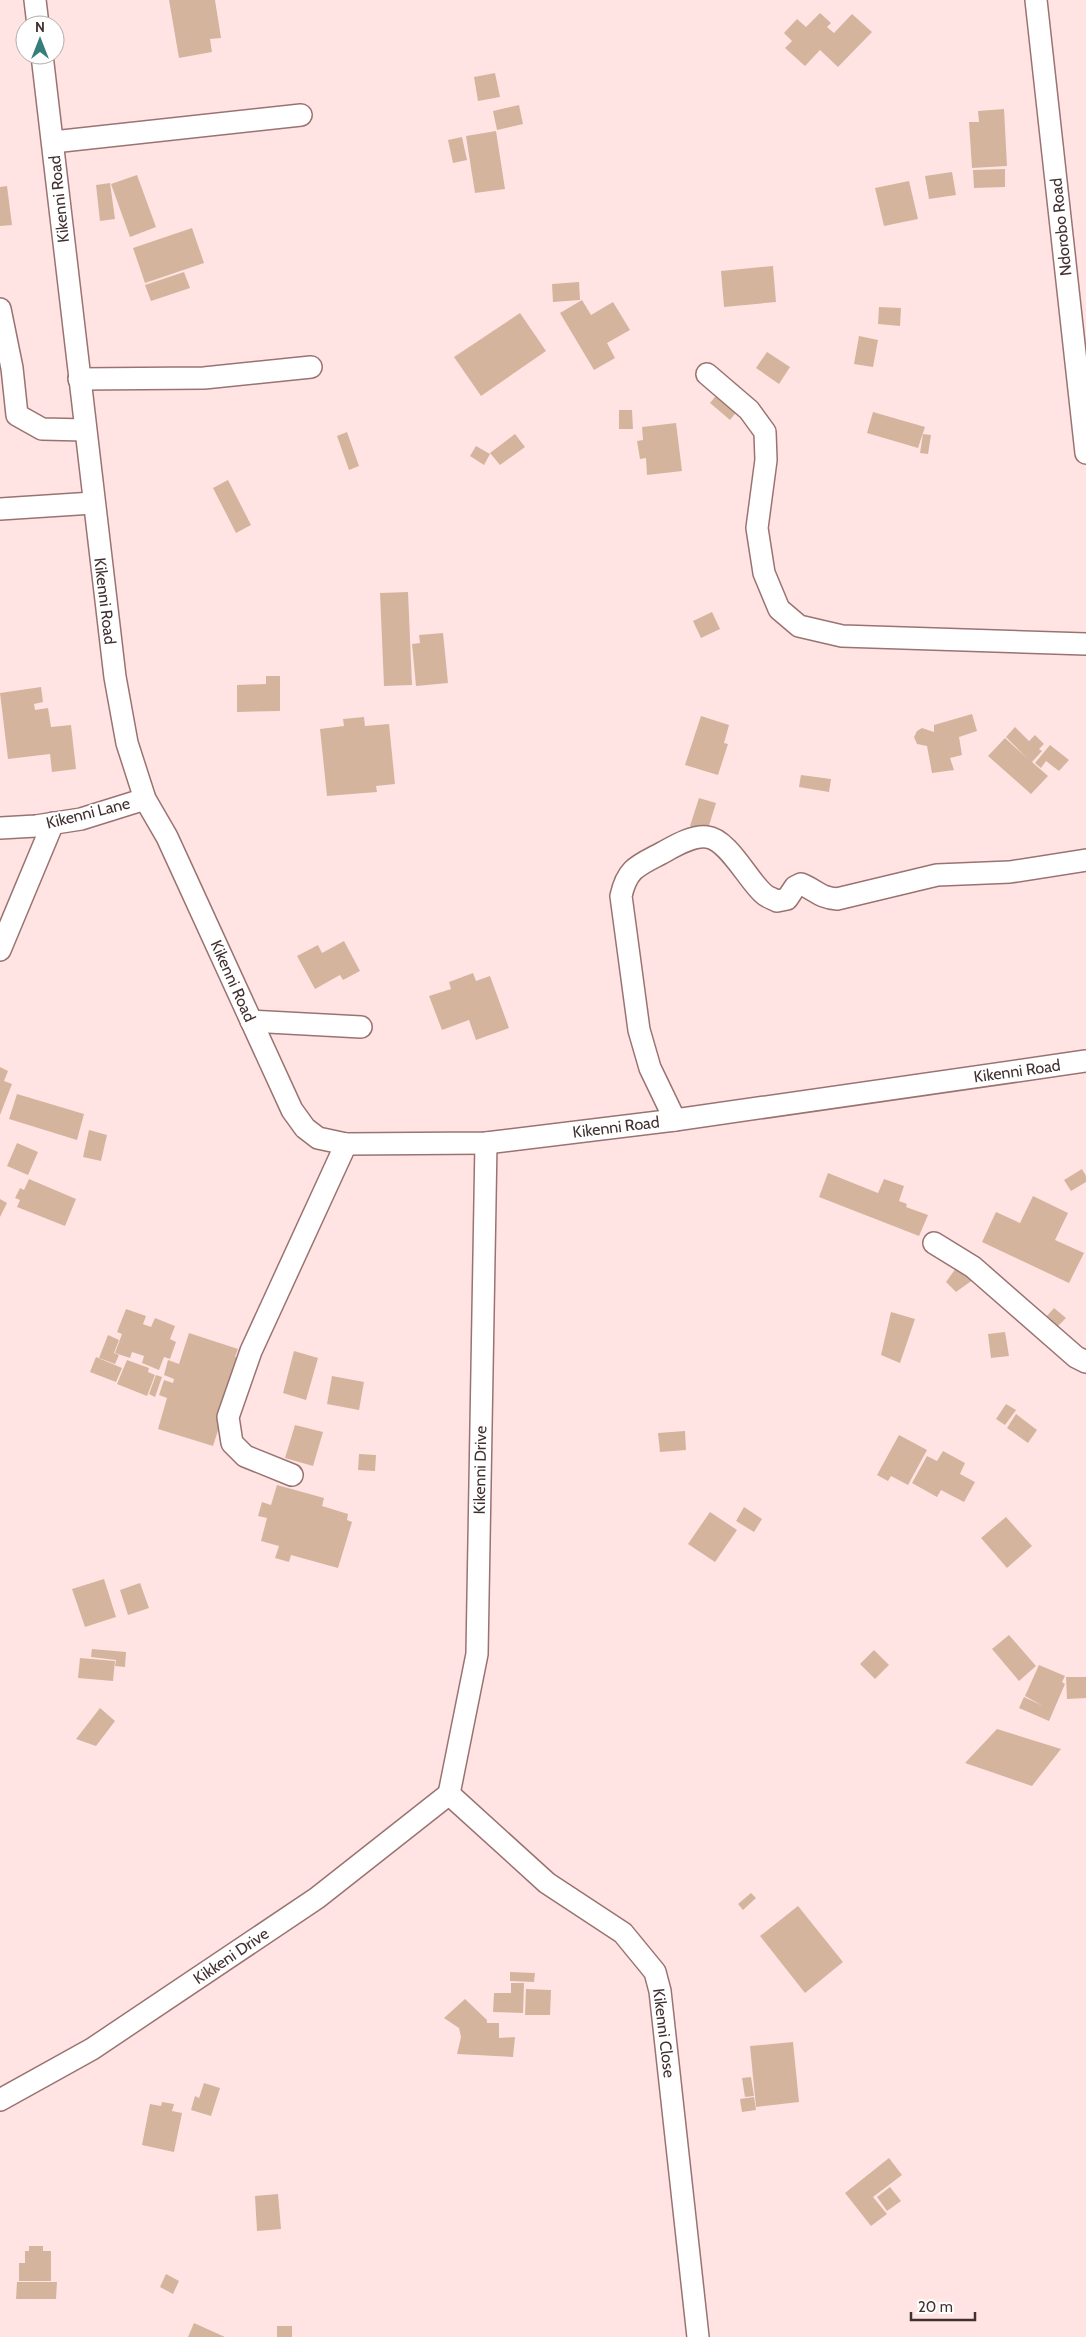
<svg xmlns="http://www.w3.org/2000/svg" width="1086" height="2337" font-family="Cabin,sans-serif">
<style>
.building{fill:#d5b49e}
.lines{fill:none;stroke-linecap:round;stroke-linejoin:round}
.minor-casing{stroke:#9a7371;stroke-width:24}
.minor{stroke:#fff;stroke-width:21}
.labels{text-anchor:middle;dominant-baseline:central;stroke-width:4;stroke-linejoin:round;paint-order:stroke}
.street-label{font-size:16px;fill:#413030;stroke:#fff}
</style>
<rect width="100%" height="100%" fill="#ffe4e3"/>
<g class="building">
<path d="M 169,0 L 215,0 L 221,38 L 210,39 L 212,52 L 179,58 Z"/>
<path d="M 820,13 L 831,23 L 827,27 L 834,33 L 852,14 L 872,32 L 838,67 L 820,50 L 805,66 L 785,48 L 792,41 L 784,33 L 797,19 L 806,27 Z"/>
<path d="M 495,73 L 500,97 L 478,101 L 474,77 Z"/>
<path d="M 519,105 L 523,124 L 497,130 L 493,111 Z"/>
<path d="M 1004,109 L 1007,166 L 972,168 L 969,122 L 979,122 L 978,111 Z"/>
<path d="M 496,131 L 505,189 L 475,193 L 466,136 Z"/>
<path d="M 462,137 L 467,160 L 453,163 L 448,140 Z"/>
<path d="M 1005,169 L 1005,187 L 974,188 L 973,170 Z"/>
<path d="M 952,172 L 956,195 L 929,199 L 925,176 Z"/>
<path d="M 137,175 L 156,227 L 130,237 L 111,184 Z"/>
<path d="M 909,181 L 918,219 L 884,226 L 875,188 Z"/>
<path d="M 110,183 L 115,219 L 100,221 L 96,185 Z"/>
<path d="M 7,186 L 12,225 L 0,226 L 0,187 Z"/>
<path d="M 192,228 L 204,263 L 145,283 L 133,248 Z"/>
<path d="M 773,266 L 776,302 L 724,307 L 721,271 Z"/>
<path d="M 184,272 L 190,288 L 151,301 L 145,285 Z"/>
<path d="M 579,282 L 580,300 L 553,302 L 552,284 Z"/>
<path d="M 582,300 L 591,315 L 613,302 L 630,330 L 607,343 L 615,358 L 594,370 L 560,313 Z"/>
<path d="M 879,307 L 901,308 L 900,326 L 878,324 Z"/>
<path d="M 520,313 L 546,351 L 481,396 L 454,357 Z"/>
<path d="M 859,336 L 878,340 L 873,367 L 854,364 Z"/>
<path d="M 767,352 L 790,367 L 779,384 L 756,368 Z"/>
<path d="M 719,392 L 739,409 L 730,420 L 710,403 Z"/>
<path d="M 619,410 L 632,410 L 633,429 L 619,429 Z"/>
<path d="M 873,412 L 925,427 L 918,448 L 867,433 Z"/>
<path d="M 676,423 L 682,471 L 647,475 L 646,458 L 640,459 L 637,441 L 643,440 L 642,427 Z"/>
<path d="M 347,432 L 359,466 L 349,470 L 337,436 Z"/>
<path d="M 515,434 L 525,447 L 500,465 L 490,453 Z"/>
<path d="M 923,434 L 931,435 L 928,454 L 920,453 Z"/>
<path d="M 476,446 L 490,454 L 484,465 L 470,456 Z"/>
<path d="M 228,480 L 251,525 L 236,533 L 213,488 Z"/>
<path d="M 408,592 L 412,685 L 384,686 L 380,593 Z"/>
<path d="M 712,612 L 720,629 L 701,638 L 693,621 Z"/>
<path d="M 443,633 L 448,683 L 416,686 L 412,644 L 420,643 L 419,635 Z"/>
<path d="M 266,676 L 280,676 L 280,711 L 237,712 L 237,685 L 266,684 Z"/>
<path d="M 41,687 L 43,702 L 34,704 L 35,710 L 48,708 L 51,727 L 71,725 L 76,769 L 52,772 L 50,754 L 8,759 L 0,693 Z"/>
<path d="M 972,714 L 977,731 L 959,737 L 962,755 L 950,758 L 954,770 L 932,773 L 927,746 L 917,744 L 914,737 L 917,731 L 922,728 L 934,732 L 934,725 Z"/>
<path d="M 701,716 L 729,725 L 724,743 L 728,744 L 718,775 L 685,765 Z"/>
<path d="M 364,717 L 365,726 L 389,724 L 395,784 L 376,786 L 377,792 L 327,796 L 320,729 L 344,726 L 343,719 Z"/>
<path d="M 1015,727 L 1029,741 L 1035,735 L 1044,744 L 1039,749 L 1042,751 L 1032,762 L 1048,776 L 1031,794 L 988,756 L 1005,738 L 1029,760 L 1006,737 Z"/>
<path d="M 1050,745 L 1069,760 L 1059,771 L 1046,761 L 1041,768 L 1035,763 Z"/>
<path d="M 801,775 L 831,779 L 829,792 L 799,787 Z"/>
<path d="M 699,798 L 716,803 L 707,832 L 690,826 Z"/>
<path d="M 344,941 L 360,971 L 343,980 L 340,975 L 315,989 L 297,956 L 318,945 L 322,953 Z"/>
<path d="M 473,973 L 476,981 L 490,976 L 509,1028 L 476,1040 L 469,1020 L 442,1030 L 429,996 L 451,989 L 449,982 Z"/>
<path d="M 0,1067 L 8,1071 L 4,1081 L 12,1084 L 0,1115 Z"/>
<path d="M 17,1094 L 84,1114 L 77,1140 L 9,1119 Z"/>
<path d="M 89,1130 L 107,1135 L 101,1161 L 83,1157 Z"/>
<path d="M 17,1143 L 38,1152 L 28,1175 L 7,1166 Z"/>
<path d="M 1082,1169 L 1086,1176 L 1086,1182 L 1071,1191 L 1064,1180 Z"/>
<path d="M 828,1173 L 878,1193 L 884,1179 L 904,1186 L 899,1201 L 907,1204 L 906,1207 L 928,1215 L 919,1236 L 819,1197 Z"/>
<path d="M 29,1179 L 76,1199 L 65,1226 L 17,1207 L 20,1200 L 15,1198 L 20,1188 L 24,1190 Z"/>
<path d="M 1033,1196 L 1068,1213 L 1055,1240 L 1084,1253 L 1069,1283 L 982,1242 L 996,1212 L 1020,1223 Z"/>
<path d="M 0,1199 L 7,1203 L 0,1217 Z"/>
<path d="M 956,1268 L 974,1279 L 956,1292 L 946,1282 Z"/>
<path d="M 1054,1308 L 1066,1318 L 1058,1326 L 1047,1316 Z"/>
<path d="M 126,1309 L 146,1316 L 143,1324 L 151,1327 L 155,1318 L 175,1326 L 170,1339 L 176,1342 L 170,1359 L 164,1357 L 159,1370 L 142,1363 L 144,1356 L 132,1352 L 130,1358 L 115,1353 L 122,1334 L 117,1332 Z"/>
<path d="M 891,1312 L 915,1319 L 900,1363 L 881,1355 Z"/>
<path d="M 1005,1332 L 1009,1356 L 991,1358 L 988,1334 Z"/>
<path d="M 189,1333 L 238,1349 L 235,1357 L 241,1359 L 213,1446 L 158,1429 L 167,1398 L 159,1395 L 164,1380 L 173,1383 L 174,1379 L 164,1375 L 168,1360 L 179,1364 Z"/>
<path d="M 108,1335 L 119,1340 L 114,1353 L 119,1355 L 115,1364 L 99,1358 Z"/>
<path d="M 294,1351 L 318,1358 L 306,1400 L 283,1393 Z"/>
<path d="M 96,1357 L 122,1368 L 116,1382 L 90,1372 Z"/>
<path d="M 127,1360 L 149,1368 L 148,1372 L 155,1375 L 147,1396 L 117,1384 Z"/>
<path d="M 156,1375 L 162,1377 L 155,1397 L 149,1394 Z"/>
<path d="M 332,1376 L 364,1382 L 359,1410 L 327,1404 Z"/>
<path d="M 1006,1404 L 1016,1410 L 1005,1425 L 996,1419 Z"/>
<path d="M 1016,1414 L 1037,1430 L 1028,1443 L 1007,1428 Z"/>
<path d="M 295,1425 L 323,1432 L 313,1466 L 285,1458 Z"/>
<path d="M 685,1431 L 686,1450 L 660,1452 L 658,1433 Z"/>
<path d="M 899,1435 L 927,1450 L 908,1485 L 891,1476 L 888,1481 L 877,1475 Z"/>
<path d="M 943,1451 L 965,1463 L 960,1474 L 975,1482 L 964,1502 L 941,1490 L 937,1497 L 912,1483 L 927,1456 L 937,1461 Z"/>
<path d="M 359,1454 L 376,1455 L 375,1471 L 358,1470 Z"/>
<path d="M 277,1485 L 324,1498 L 322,1506 L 348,1514 L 347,1520 L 352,1522 L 338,1568 L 291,1555 L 289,1562 L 275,1558 L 279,1546 L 261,1541 L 267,1518 L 258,1516 L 262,1502 L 271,1505 Z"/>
<path d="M 744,1507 L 762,1519 L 754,1532 L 736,1521 Z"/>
<path d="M 710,1512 L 737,1530 L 715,1562 L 688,1544 Z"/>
<path d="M 1006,1517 L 1032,1546 L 1007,1568 L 981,1538 Z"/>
<path d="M 104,1579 L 116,1617 L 85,1627 L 72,1589 Z"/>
<path d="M 140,1583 L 149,1608 L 128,1615 L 120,1590 Z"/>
<path d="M 1009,1635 L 1036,1666 L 1019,1681 L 992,1649 Z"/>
<path d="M 92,1649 L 126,1652 L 125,1667 L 115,1666 L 116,1660 L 91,1657 Z"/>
<path d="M 874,1650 L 889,1665 L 875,1679 L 860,1664 Z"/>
<path d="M 80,1658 L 115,1661 L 113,1681 L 78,1678 Z"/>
<path d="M 1039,1665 L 1065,1676 L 1062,1682 L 1065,1684 L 1049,1721 L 1019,1708 L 1024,1697 L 1043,1706 L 1025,1696 Z"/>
<path d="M 1066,1677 L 1086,1677 L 1086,1698 L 1067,1699 Z"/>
<path d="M 100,1708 L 115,1721 L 96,1746 L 76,1739 Z"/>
<path d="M 997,1729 L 1061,1749 L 1032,1786 L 965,1763 Z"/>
<path d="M 751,1893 L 756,1898 L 743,1910 L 738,1904 Z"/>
<path d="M 798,1906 L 843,1962 L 805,1993 L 760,1936 Z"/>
<path d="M 510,1972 L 535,1973 L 534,1982 L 510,1981 Z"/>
<path d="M 511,1983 L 524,1983 L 523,2013 L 493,2012 L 494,1993 L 511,1993 Z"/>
<path d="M 526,1989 L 551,1990 L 550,2015 L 525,2015 Z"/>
<path d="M 465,1999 L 487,2020 L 487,2023 L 499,2023 L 499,2038 L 515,2037 L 513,2057 L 457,2054 L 461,2037 L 459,2028 L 444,2018 Z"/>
<path d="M 793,2042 L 799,2102 L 756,2107 L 750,2046 Z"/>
<path d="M 751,2077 L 754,2096 L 745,2097 L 742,2078 Z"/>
<path d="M 204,2083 L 220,2088 L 211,2116 L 191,2110 L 195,2096 L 199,2098 Z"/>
<path d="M 754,2097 L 756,2110 L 742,2112 L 740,2099 Z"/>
<path d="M 162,2102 L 174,2104 L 172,2111 L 182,2113 L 174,2152 L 142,2145 L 150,2104 L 161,2106 Z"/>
<path d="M 889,2158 L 902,2175 L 873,2197 L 887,2214 L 871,2226 L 845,2193 Z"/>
<path d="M 890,2187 L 901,2201 L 887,2211 L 877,2197 Z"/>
<path d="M 278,2194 L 281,2229 L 257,2231 L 255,2196 Z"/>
<path d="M 29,2246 L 43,2246 L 43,2251 L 51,2251 L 51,2281 L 19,2281 L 19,2263 L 25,2263 L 25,2251 L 29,2251 Z"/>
<path d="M 166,2274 L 179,2281 L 173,2294 L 160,2287 Z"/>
<path d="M 17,2282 L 57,2282 L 56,2299 L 16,2299 Z"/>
<path d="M 194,2323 L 225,2337 L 188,2337 Z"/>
<rect x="277" y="2326" width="15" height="11"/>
</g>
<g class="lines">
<defs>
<g id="minor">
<path d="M 35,0 L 38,25"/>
<path d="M 1036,0 L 1086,453"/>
<path d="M 42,55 L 115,677 L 127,743 L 145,799 L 167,837 L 292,1110 L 305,1128 L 318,1138 L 346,1144 L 486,1143 L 675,1120 L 1086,1061"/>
<path d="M 53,142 L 301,115"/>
<path d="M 0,309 L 12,368 L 17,415 L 42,429 L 85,430"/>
<path d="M 707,374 L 749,410 L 765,432 L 766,460 L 757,528 L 764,573 L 779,609 L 799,626 L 842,636 L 1086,644"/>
<path d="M 79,379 L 204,378 L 311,367"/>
<path d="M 0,509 L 93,503"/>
<path d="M 0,828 L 36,826 L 81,819 L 145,799"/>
<path d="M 0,950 L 53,823"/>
<path d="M 251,1021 L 361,1027"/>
<path d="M 675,1120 L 650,1068 L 639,1030 L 621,896 C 627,869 637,866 660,854 C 673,847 692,835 707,837 C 728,839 749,882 764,894 C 767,897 773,899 777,901 L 787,899 L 795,887 L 801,884 C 816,890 820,898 837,899 L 937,875 L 1010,872 L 1086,860"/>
<path d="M 934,1243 L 973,1267 L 1076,1357 L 1086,1362"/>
<path d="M 292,1475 L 245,1456 L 232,1443 L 228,1417 L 251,1351 L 346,1144"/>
<path d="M 449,1794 L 477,1654 L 486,1143"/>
<path d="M 449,1794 L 547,1883 L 623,1933 L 655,1972 L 660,1991 L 698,2337"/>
<path d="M 0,2100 L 92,2049 L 317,1898 L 449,1794"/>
</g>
</defs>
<use href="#minor" class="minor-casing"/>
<use href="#minor" class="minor"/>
</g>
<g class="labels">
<g class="street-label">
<text transform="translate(59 199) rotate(-96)">Kikenni Road</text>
<text transform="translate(1061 227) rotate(-96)">Ndorobo Road</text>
<text transform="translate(105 601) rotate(83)">Kikenni Road</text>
<text transform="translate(88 813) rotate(-14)">Kikenni Lane</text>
<text transform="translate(233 981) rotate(66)">Kikenni Road</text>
<text transform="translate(1017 1071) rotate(-8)">Kikenni Road</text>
<text transform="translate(616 1127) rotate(-7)">Kikenni Road</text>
<text transform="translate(480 1470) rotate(-89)">Kikenni Drive</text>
<text transform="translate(231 1956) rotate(-34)">Kikkeni Drive</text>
<text transform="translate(664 2033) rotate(83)">Kikenni Close</text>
</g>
</g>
<g transform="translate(40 40)"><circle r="24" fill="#ffffff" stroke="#b3acac"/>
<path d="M0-4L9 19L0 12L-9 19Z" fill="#357e7a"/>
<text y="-8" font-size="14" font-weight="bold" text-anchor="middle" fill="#413030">N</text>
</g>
<path d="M911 2312v8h64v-8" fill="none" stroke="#413030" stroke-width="2.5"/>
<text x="918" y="2312" font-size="15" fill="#413030" stroke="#ffffff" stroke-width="4" paint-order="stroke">20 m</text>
</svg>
